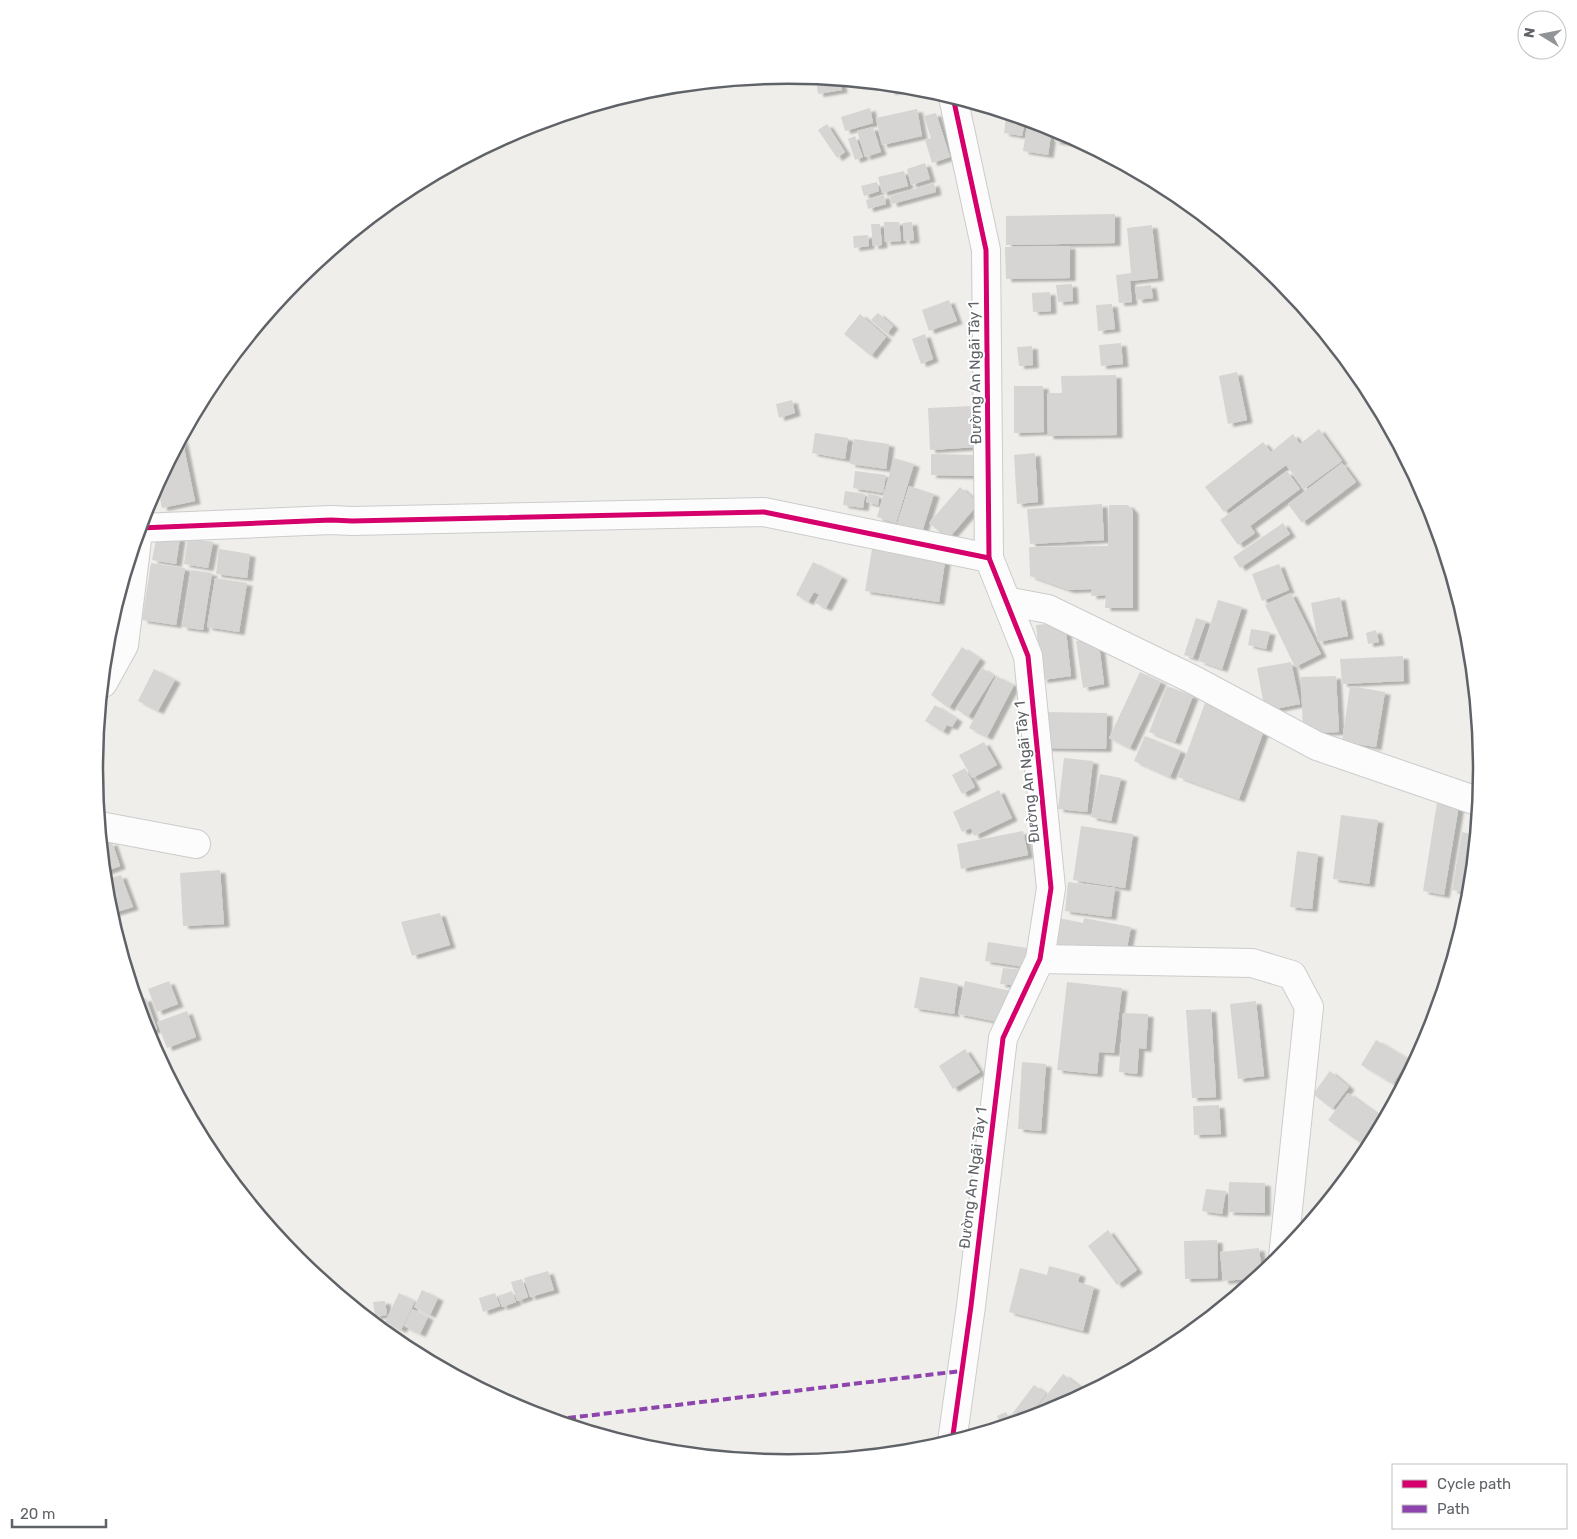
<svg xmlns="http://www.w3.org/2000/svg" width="1577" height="1539" font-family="Rubik,sans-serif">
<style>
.building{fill:#d6d5d3;filter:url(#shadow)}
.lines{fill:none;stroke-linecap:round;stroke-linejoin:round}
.minor-casing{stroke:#cbcccc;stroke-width:30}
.minor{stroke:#fdfcfc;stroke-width:28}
.quiet{stroke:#8e44ad;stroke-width:4;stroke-dasharray:8 4;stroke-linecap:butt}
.cycleway-casing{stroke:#fff;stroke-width:8}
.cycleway{stroke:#d6006c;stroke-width:5}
.labels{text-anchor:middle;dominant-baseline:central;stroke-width:4;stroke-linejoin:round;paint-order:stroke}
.street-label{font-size:15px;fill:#5f6368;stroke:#fff}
.rim{fill:none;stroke:#5f6368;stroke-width:2.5}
</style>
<defs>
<filter id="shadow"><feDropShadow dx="5.5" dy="3" stdDeviation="1" flood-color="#0004"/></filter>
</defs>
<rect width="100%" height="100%" fill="#efeeea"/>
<g class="building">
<path d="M 828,79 L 840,80 L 842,90 L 818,94 L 816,81 Z"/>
<path d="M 889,85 L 901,86 L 902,89 L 890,92 Z"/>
<path d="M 870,108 L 873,123 L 845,131 L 841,117 Z"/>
<path d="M 917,109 L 922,136 L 882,145 L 876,118 Z"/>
<path d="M 936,113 L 950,157 L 932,163 L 925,140 L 931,138 L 924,116 Z"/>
<path d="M 1006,118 L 1025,121 L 1022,136 L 1004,133 Z"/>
<path d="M 827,124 L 845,152 L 837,158 L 818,130 Z"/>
<path d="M 1027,125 L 1052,128 L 1048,155 L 1023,151 Z"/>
<path d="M 873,127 L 881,152 L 865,157 L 857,131 Z"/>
<path d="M 1056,129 L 1089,146 L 1089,147 L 1054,141 Z"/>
<path d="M 855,136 L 863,157 L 855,160 L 848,139 Z"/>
<path d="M 925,163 L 930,179 L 911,185 L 907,169 Z"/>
<path d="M 904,171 L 908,186 L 882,193 L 878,177 Z"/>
<path d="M 877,182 L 879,191 L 864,196 L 861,186 Z"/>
<path d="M 934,183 L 936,192 L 892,204 L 890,196 Z"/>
<path d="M 884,195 L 886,204 L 868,209 L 866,200 Z"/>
<path d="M 1115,214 L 1115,243 L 1006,245 L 1006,216 Z"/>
<path d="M 884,222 L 899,222 L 901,241 L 885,242 Z"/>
<path d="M 912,222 L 914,240 L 904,241 L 903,223 Z"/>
<path d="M 871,224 L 880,224 L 882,245 L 873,246 Z"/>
<path d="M 1152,225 L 1158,278 L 1130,281 L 1132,302 L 1119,303 L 1116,275 L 1131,273 L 1127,228 Z"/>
<path d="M 868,235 L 869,246 L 854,248 L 853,236 Z"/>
<path d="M 1070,246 L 1070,278 L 1006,279 L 1005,247 Z"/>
<path d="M 1072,284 L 1073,301 L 1058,302 L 1056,285 Z"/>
<path d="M 1151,285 L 1153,298 L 1137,300 L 1135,287 Z"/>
<path d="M 1050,292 L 1051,311 L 1033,312 L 1032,293 Z"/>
<path d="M 949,300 L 957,321 L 929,331 L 922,310 Z"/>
<path d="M 1112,304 L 1115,329 L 1098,331 L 1096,305 Z"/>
<path d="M 878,313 L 893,326 L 887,334 L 871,320 Z"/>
<path d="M 860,314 L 886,337 L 871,356 L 844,334 Z"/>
<path d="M 925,334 L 933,359 L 921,364 L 912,339 Z"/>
<path d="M 1121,343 L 1123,364 L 1101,366 L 1099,345 Z"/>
<path d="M 1032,346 L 1033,365 L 1019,366 L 1017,347 Z"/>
<path d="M 1237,372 L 1247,420 L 1228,424 L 1219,376 Z"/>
<path d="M 1116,375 L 1117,435 L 1048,436 L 1047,393 L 1062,393 L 1061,376 Z"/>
<path d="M 1014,386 L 1043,386 L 1044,432 L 1014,433 Z"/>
<path d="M 792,400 L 795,413 L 779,418 L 776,404 Z"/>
<path d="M 974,406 L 977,447 L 930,450 L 928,408 Z"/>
<path d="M 1319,429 L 1342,461 L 1304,489 L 1286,465 L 1224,512 L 1205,487 L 1263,442 L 1271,452 L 1293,434 L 1300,444 Z"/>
<path d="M 815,433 L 848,438 L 845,459 L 812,453 Z"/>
<path d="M 182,438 L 195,501 L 162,508 L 157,484 Z"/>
<path d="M 854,439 L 889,444 L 886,469 L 850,464 Z"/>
<path d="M 1035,453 L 1038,502 L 1017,504 L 1014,455 Z"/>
<path d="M 931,454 L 976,455 L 976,476 L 931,475 Z"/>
<path d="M 894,458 L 914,464 L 896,523 L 877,517 Z"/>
<path d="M 1342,463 L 1356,482 L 1302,523 L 1288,504 Z"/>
<path d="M 855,471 L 886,475 L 883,493 L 853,488 Z"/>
<path d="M 1287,471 L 1300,489 L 1250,526 L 1255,533 L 1238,545 L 1220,520 Z"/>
<path d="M 909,486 L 934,494 L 922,532 L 897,524 Z"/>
<path d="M 960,487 L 979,503 L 948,539 L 929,523 Z"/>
<path d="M 845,491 L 865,494 L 863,508 L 843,505 Z"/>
<path d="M 868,494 L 879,496 L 878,505 L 866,502 Z"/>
<path d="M 1102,504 L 1104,540 L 1030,544 L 1027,509 Z"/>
<path d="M 1109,505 L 1128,505 L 1133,511 L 1133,608 L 1105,608 L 1106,595 L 1091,596 L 1092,589 L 1069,590 L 1030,576 L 1029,547 L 1108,546 Z"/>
<path d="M 1283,523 L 1290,534 L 1240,568 L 1233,557 Z"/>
<path d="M 157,534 L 180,538 L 176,564 L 152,560 Z"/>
<path d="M 188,538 L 213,542 L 208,568 L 184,564 Z"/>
<path d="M 873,543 L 946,555 L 939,602 L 865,591 Z"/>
<path d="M 219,549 L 250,554 L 247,578 L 216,574 Z"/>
<path d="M 813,562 L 842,577 L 826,608 L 815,603 L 820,595 L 814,592 L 808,602 L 796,595 Z"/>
<path d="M 151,563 L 185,568 L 176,625 L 142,620 Z"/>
<path d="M 1279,564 L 1289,590 L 1262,601 L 1252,574 Z"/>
<path d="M 191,570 L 212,573 L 203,630 L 182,627 Z"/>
<path d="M 215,578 L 247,583 L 239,632 L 207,627 Z"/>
<path d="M 1291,593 L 1321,654 L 1295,667 L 1265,605 Z"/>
<path d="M 1340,597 L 1348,636 L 1318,642 L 1311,603 Z"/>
<path d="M 1218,600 L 1242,607 L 1222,669 L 1199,661 Z"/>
<path d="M 1196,618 L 1206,621 L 1193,658 L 1184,655 Z"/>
<path d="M 1065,622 L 1071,676 L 1042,680 L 1036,625 Z"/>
<path d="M 1251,629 L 1270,632 L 1266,649 L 1248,645 Z"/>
<path d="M 1376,630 L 1379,642 L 1368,644 L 1366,633 Z"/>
<path d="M 1098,637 L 1104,684 L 1083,688 L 1076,641 Z"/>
<path d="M 962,647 L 980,659 L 949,708 L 931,695 Z"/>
<path d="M 1403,656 L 1404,681 L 1342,684 L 1340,659 Z"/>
<path d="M 1291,662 L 1300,704 L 1265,711 L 1257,668 Z"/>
<path d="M 982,668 L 994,676 L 968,717 L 956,709 Z"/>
<path d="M 154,669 L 175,680 L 158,711 L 138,701 Z"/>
<path d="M 1140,672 L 1161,682 L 1130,748 L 1109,738 Z"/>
<path d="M 996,676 L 1014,685 L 987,737 L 969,728 Z"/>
<path d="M 1336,676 L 1339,732 L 1303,733 L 1301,677 Z"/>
<path d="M 1167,686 L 1193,696 L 1175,742 L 1149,732 Z"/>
<path d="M 1350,686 L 1385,692 L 1376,747 L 1342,742 Z"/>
<path d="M 1205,703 L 1266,725 L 1239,799 L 1178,777 Z"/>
<path d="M 935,705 L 957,719 L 952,727 L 947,725 L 943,732 L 925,721 Z"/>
<path d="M 1043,712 L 1107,713 L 1106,749 L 1043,748 Z"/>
<path d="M 1145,736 L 1181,751 L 1170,777 L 1134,761 Z"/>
<path d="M 984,742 L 997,765 L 972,778 L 959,755 Z"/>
<path d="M 1064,758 L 1093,761 L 1087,812 L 1058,809 Z"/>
<path d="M 965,768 L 975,787 L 962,794 L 952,775 Z"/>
<path d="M 1100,774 L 1121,778 L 1111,821 L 1091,817 Z"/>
<path d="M 999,790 L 1012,818 L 974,836 L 971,828 L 962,832 L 953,812 Z"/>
<path d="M 1438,796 L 1460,799 L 1444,895 L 1423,891 Z"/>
<path d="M 1341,815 L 1378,820 L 1369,884 L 1333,879 Z"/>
<path d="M 1081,826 L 1133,834 L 1125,888 L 1073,880 Z"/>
<path d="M 1023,831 L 1028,855 L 961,869 L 957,844 Z"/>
<path d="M 1462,832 L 1477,835 L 1471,893 L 1452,890 Z"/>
<path d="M 112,842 L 120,866 L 104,872 L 102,846 Z"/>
<path d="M 1297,851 L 1318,854 L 1312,909 L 1290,907 Z"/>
<path d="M 220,870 L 224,924 L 183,926 L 180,873 Z"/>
<path d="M 121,875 L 133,907 L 110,914 L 105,880 Z"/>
<path d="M 1068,882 L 1115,888 L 1111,917 L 1065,911 Z"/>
<path d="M 440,913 L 450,945 L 412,956 L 401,922 Z"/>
<path d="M 1059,918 L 1083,923 L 1084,918 L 1131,927 L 1126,953 L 1079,944 L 1078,950 L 1053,945 Z"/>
<path d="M 988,942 L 1027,948 L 1024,967 L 985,961 Z"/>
<path d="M 1003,968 L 1024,970 L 1022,986 L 1000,984 Z"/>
<path d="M 920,977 L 958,984 L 954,1014 L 914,1008 Z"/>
<path d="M 169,981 L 178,1004 L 157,1012 L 148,989 Z"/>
<path d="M 965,981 L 1015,992 L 1008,1024 L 958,1014 Z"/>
<path d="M 1067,982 L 1122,988 L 1114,1053 L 1099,1052 L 1097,1074 L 1057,1070 Z"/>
<path d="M 146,998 L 157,1029 L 146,1033 L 136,1001 Z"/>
<path d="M 1256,1001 L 1264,1076 L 1238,1079 L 1230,1004 Z"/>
<path d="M 1211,1009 L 1216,1097 L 1192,1098 L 1186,1010 Z"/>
<path d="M 187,1011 L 196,1037 L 167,1048 L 157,1022 Z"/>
<path d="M 1123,1013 L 1148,1014 L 1146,1049 L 1139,1048 L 1137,1074 L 1119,1072 Z"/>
<path d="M 1376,1040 L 1408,1059 L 1393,1084 L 1361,1065 Z"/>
<path d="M 965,1049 L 980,1072 L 953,1089 L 939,1066 Z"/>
<path d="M 1022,1062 L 1046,1064 L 1041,1131 L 1018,1129 Z"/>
<path d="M 1330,1071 L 1349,1087 L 1332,1109 L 1313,1094 Z"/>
<path d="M 1348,1093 L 1385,1120 L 1369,1149 L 1328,1120 Z"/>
<path d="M 1219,1105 L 1221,1134 L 1194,1135 L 1193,1106 Z"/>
<path d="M 1229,1182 L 1265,1183 L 1265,1213 L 1228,1212 Z"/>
<path d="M 1206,1189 L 1226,1191 L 1222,1214 L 1202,1211 Z"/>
<path d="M 1108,1230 L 1137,1270 L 1117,1285 L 1088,1246 Z"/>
<path d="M 1217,1240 L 1218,1278 L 1185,1279 L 1184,1241 Z"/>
<path d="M 1259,1248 L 1262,1275 L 1259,1278 L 1223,1281 L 1220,1252 Z"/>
<path d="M 1049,1266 L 1080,1274 L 1078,1282 L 1094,1287 L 1083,1331 L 1009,1312 L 1020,1268 L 1047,1275 Z"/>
<path d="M 548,1271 L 554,1290 L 530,1297 L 524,1278 Z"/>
<path d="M 522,1279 L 528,1297 L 517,1301 L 511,1282 Z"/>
<path d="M 422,1290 L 438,1298 L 430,1315 L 414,1307 Z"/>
<path d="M 512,1291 L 516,1302 L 502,1307 L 498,1296 Z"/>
<path d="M 399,1293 L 415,1301 L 401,1330 L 385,1322 Z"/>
<path d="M 495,1293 L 500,1306 L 483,1312 L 479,1298 Z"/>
<path d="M 385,1301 L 387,1315 L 375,1316 L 373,1302 Z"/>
<path d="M 412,1309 L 428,1317 L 420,1334 L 404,1326 Z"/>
<path d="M 1063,1374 L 1088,1393 L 1054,1411 L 1028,1419 Z"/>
<path d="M 1034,1385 L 1046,1394 L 1026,1420 L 1021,1421 L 1012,1414 Z"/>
<path d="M 1006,1412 L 1012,1424 L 1002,1427 L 997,1416 Z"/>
</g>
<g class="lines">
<defs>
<g id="minor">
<path d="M 140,528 L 331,520 L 352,521 L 764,512 L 989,558"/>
<path d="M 1006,601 L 1048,609 L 1192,679 L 1317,746 L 1480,802"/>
<path d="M 103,683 L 124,645 L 138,532"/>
<path d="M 100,826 L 196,844"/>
<path d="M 1040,959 L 1252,963 L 1292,975 L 1309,1007 L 1283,1257"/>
<path d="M 952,1442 L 971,1306 L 1003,1038 L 1040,959 L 1051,888 L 1028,656 L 989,558 L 986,250 L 953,97"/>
</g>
</defs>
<use href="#minor" class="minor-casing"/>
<use href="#minor" class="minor"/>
<path class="quiet" d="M 568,1418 L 961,1371"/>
<defs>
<g id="cycleway">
<path d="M 140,528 L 331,520 L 352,521 L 764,512 L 989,558"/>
<path d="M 952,1442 L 971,1306 L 1003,1038 L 1040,959 L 1051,888 L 1028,656 L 989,558 L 986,250 L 953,97"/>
</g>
</defs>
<use href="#cycleway" class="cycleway-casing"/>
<use href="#cycleway" class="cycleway"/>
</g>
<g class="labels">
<g class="street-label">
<text transform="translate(975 373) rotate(-91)">Đường An Ngãi Tây 1</text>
<text transform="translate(1027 772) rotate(-96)">Đường An Ngãi Tây 1</text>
<text transform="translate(973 1178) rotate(-83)">Đường An Ngãi Tây 1</text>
</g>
</g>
<path d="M0 0H1577V1539H0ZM103 769a685 685 0 1 1 1370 0a685 685 0 1 1-1370 0Z" fill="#fff" fill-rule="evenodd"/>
<path class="rim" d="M103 769a685 685 0 1 1 1370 0a685 685 0 1 1-1370 0Z"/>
<rect x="1392" y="1464" width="175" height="65" fill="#ffffff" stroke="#bfc1c3"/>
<rect x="1402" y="1480" width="25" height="8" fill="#d6006c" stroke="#bfc1c3"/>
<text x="1437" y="1489" font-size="15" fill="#5f6368">Cycle path</text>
<rect x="1402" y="1505" width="25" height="8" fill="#8e44ad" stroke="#bfc1c3"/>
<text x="1437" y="1514" font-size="15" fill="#5f6368">Path</text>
<g transform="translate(1542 35) rotate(280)"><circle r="24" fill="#ffffff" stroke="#bfc1c3"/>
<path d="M0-4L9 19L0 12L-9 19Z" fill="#919496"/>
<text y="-8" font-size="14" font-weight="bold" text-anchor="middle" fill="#5f6368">N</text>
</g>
<path d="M12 1519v8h94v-8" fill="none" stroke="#5f6368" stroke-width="2.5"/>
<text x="20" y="1519" font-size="15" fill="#5f6368" stroke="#ffffff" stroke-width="4" paint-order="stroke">20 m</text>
</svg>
